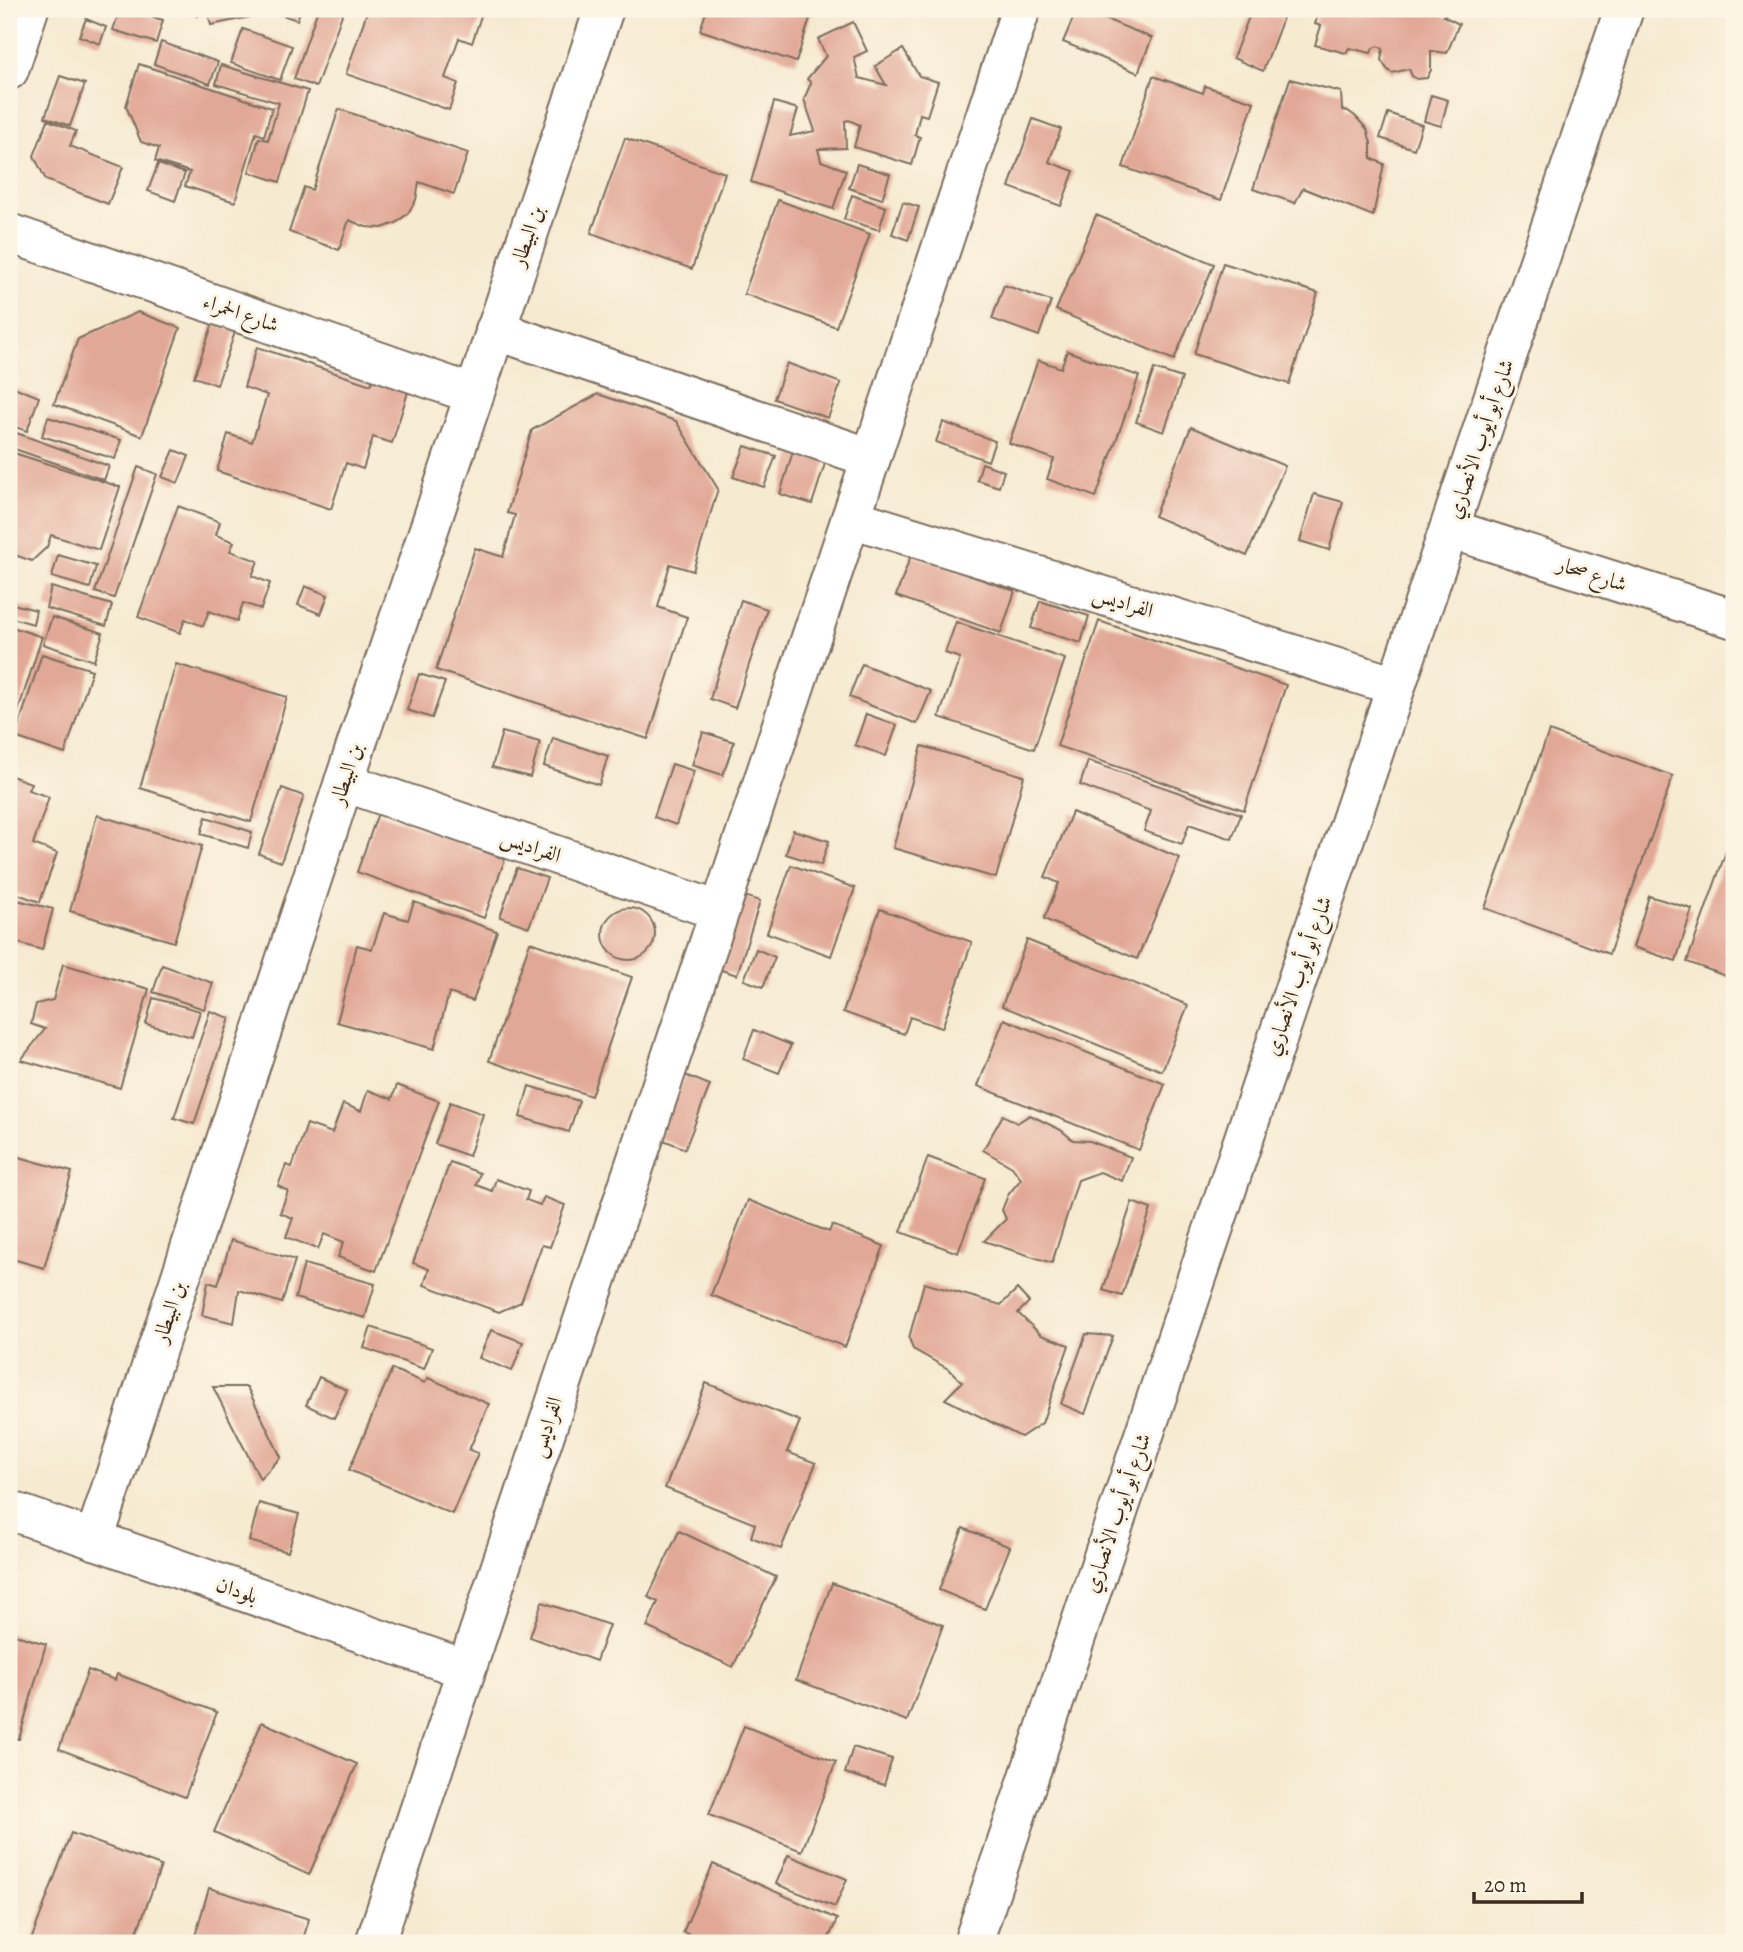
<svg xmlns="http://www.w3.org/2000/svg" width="1743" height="1952" font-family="Alegreya,Amiri,serif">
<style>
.building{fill:#e2a897}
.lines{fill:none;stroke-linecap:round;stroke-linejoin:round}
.minor-casing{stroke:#7c6d5d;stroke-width:42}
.minor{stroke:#fff;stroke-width:38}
.labels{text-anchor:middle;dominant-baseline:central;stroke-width:6;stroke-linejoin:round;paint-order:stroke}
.street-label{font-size:21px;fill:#3b2a1e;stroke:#fcf5e5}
</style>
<rect width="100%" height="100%" fill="#fcf5e5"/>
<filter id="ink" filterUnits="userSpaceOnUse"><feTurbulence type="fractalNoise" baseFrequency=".0143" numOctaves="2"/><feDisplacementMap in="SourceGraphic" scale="14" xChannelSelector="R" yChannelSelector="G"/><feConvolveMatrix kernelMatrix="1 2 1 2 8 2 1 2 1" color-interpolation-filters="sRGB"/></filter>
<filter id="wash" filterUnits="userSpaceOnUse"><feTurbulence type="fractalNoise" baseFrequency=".00686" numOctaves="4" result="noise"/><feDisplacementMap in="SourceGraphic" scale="28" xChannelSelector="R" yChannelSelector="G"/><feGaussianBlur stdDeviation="1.57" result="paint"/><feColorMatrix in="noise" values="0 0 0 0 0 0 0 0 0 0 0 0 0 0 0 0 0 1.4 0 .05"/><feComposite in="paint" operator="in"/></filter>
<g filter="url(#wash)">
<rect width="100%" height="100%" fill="#f6ead1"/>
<g id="blocks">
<g class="building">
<path d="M 120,9 L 127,9 L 163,20 L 156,43 L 113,30 Z"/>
<path d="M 192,9 L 207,9 L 197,16 Z"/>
<path d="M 207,9 L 248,9 L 250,17 L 211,25 Z"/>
<path d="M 265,9 L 301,9 L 297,20 Z"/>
<path d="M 318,9 L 344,9 L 316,87 L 294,79 Z"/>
<path d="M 368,9 L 483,10 L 472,43 L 459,38 L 445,78 L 458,83 L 449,110 L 346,74 Z"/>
<path d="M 698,9 L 813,9 L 796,62 L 700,30 L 706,12 Z"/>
<path d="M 1077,9 L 1081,9 L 1152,38 L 1138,73 L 1063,42 Z"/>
<path d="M 1252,9 L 1259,9 L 1283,18 L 1263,71 L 1233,58 Z"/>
<path d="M 1320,9 L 1454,9 L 1443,16 L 1459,24 L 1447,53 L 1431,51 L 1431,70 L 1427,78 L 1417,79 L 1412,76 L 1409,69 L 1392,73 L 1387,69 L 1381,60 L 1383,49 L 1378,46 L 1373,48 L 1371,53 L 1349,48 L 1346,53 L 1315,45 L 1321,26 L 1315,24 Z"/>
<path d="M 86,19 L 106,27 L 100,44 L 79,36 Z"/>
<path d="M 853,22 L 867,51 L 854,57 L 859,78 L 886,85 L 875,66 L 903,49 L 919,76 L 938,82 L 927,116 L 920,114 L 915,135 L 920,137 L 912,165 L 854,147 L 860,125 L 849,120 L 845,121 L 846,148 L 818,149 L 821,161 L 846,170 L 833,209 L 751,182 L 774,102 L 798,109 L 790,136 L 815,131 L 804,99 L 811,83 L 807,79 L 826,56 L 818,39 Z"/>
<path d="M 243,29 L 292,46 L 280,80 L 231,63 Z"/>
<path d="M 161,42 L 218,62 L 210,84 L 154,64 Z"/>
<path d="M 139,64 L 272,108 L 264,136 L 256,133 L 235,202 L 185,186 L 190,172 L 155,161 L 159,148 L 141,142 L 126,106 Z"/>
<path d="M 221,65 L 308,91 L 280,182 L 249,172 L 259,138 L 268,140 L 279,103 L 216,84 Z"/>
<path d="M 60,76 L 85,84 L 70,126 L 45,117 Z"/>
<path d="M 1153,76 L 1203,93 L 1205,86 L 1254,102 L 1221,200 L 1123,167 Z"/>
<path d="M 1290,79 L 1341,92 L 1342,110 L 1348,111 L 1355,116 L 1367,129 L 1371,143 L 1371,158 L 1384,164 L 1373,216 L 1303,188 L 1295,203 L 1253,189 Z"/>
<path d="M 1431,95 L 1448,100 L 1441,126 L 1424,121 Z"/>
<path d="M 339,109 L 468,153 L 454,194 L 419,182 L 416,200 L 408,213 L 396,223 L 382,228 L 366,227 L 349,220 L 339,250 L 289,232 L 304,187 L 312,190 Z"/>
<path d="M 1388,113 L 1422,125 L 1414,149 L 1380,138 Z"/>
<path d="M 1033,119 L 1061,129 L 1049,162 L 1074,171 L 1061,206 L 1009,187 Z"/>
<path d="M 48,120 L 76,131 L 70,146 L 123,167 L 108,204 L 46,180 L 34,156 Z"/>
<path d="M 625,138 L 725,173 L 692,269 L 591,233 Z"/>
<path d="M 158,164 L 185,173 L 175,201 L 148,191 Z"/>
<path d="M 857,164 L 890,174 L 882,199 L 849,188 Z"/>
<path d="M 852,195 L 886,207 L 879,230 L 844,219 Z"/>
<path d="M 778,200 L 870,234 L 836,327 L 744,294 Z"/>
<path d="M 903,202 L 919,207 L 908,240 L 892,234 Z"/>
<path d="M 1096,215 L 1214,264 L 1174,360 L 1056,310 Z"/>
<path d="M 1223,263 L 1318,293 L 1289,384 L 1194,354 Z"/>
<path d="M 1004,285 L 1051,301 L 1039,336 L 992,319 Z"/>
<path d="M 138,312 L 180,328 L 142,436 L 54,404 L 78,339 Z"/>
<path d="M 213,323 L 235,332 L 217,385 L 194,377 Z"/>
<path d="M 257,347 L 371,385 L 373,378 L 409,389 L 392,443 L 373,437 L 363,469 L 346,463 L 331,509 L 217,471 L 228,434 L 252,442 L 267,395 L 244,387 Z"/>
<path d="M 1067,351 L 1139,376 L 1096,497 L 1047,479 L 1054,459 L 1009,443 L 1038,360 L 1061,368 Z"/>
<path d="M 787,363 L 841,383 L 828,418 L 774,399 Z"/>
<path d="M 1154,369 L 1182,378 L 1164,432 L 1136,422 Z"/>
<path d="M 9,385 L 39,397 L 27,431 L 9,425 Z"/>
<path d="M 598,394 L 676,421 L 718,489 L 693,571 L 670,564 L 658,607 L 687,617 L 648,739 L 436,670 L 475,548 L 503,557 L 515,515 L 507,513 L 532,430 Z"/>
<path d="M 48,417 L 121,440 L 115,459 L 42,436 Z"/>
<path d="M 943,422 L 995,441 L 988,461 L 936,442 Z"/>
<path d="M 1191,427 L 1285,466 L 1247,556 L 1154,516 Z"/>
<path d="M 11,431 L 109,466 L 104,480 L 9,447 L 9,437 Z"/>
<path d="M 797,438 L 830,448 L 812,504 L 780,494 Z"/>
<path d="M 745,446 L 776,456 L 764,487 L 733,477 Z"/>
<path d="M 174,450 L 189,456 L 178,483 L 162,477 Z"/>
<path d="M 14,453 L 120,487 L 99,550 L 51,535 L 47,547 L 32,561 L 9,553 L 9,469 Z"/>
<path d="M 982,463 L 1004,471 L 999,487 L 977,480 Z"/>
<path d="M 138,467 L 157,474 L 114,598 L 95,592 Z"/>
<path d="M 1314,494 L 1343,502 L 1329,550 L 1300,541 Z"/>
<path d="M 178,506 L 220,522 L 216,535 L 234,542 L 230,551 L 258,561 L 252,576 L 270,583 L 261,609 L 243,603 L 237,621 L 209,611 L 203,626 L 185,619 L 180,633 L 138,617 Z"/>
<path d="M 58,555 L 96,566 L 90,588 L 52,577 Z"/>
<path d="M 911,555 L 1015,591 L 1001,633 L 896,596 Z"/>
<path d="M 305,586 L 328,595 L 321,614 L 298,605 Z"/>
<path d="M 51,587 L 112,605 L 106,626 L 46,608 Z"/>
<path d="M 741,600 L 767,609 L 735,708 L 710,699 Z"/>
<path d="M 1040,601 L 1089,616 L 1081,643 L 1031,628 Z"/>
<path d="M 9,603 L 36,610 L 33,624 L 9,617 Z"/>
<path d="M 52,617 L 103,633 L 94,661 L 43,644 Z"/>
<path d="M 1099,621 L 1286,685 L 1244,810 L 1057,746 Z"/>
<path d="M 956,622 L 1065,659 L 1034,749 L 939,717 L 960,658 L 945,653 Z"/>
<path d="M 9,626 L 42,637 L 9,739 Z"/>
<path d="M 42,654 L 92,670 L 65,754 L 15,737 Z"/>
<path d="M 176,664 L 287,697 L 251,822 L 140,788 Z"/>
<path d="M 862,664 L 931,691 L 917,724 L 849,697 Z"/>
<path d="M 419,674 L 445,682 L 432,718 L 407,710 Z"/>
<path d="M 866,714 L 897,725 L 886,756 L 855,745 Z"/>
<path d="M 1549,731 L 1673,776 L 1609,954 L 1485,908 Z"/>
<path d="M 502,732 L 540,742 L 530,777 L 492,767 Z"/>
<path d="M 703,732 L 734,742 L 723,775 L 692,765 Z"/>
<path d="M 553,738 L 608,756 L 599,785 L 544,766 Z"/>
<path d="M 922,746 L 1024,776 L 996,878 L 893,848 Z"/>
<path d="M 1088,761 L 1241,814 L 1232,839 L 1189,824 L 1182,844 L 1144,831 L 1151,811 L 1080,785 Z"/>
<path d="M 672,764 L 694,771 L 676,825 L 654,817 Z"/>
<path d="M 9,775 L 31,783 L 28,790 L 49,797 L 33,844 L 57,853 L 40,902 L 12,892 L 9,900 Z"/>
<path d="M 282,788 L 304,796 L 281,862 L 259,854 Z"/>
<path d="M 1072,812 L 1180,858 L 1137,959 L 1044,919 L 1059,883 L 1045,877 Z"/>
<path d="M 378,813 L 505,859 L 484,918 L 357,872 Z"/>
<path d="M 97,815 L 202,846 L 174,942 L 70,911 Z"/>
<path d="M 206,817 L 252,832 L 248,848 L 201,834 Z"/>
<path d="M 1734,829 L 1734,979 L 1687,962 Z"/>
<path d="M 793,830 L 829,841 L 821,865 L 786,854 Z"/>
<path d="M 791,865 L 855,888 L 831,956 L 767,933 Z"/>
<path d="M 517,868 L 547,878 L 529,927 L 500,917 Z"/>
<path d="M 741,895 L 760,901 L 737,975 L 718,969 Z"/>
<path d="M 1649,896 L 1692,909 L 1676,961 L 1633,947 Z"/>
<path d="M 17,900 L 53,909 L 42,950 L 9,940 L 9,927 Z"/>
<path d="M 414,902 L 497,931 L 473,1001 L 449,993 L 434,1049 L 337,1022 L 357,945 L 372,949 L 384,913 L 408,920 Z"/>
<circle cx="629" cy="934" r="26"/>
<path d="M 880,909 L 972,942 L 942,1028 L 910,1017 L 904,1034 L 843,1012 Z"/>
<path d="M 1027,940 L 1188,1005 L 1162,1071 L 1002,1006 Z"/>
<path d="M 530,942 L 632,977 L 591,1096 L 489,1061 Z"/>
<path d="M 756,949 L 775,957 L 763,987 L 744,980 Z"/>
<path d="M 63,964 L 149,989 L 120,1088 L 21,1060 L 45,1029 L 31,1024 L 36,1004 L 53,1000 Z"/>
<path d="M 162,965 L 213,983 L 204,1009 L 153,992 Z"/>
<path d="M 153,998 L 200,1011 L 192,1037 L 146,1024 Z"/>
<path d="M 210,1011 L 230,1018 L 194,1124 L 174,1118 Z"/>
<path d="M 1004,1019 L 1165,1084 L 1139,1150 L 978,1086 Z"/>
<path d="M 754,1030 L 791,1045 L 779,1073 L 743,1059 Z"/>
<path d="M 685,1075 L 710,1085 L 685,1149 L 659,1138 Z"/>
<path d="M 397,1085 L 439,1101 L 376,1271 L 338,1257 L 344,1242 L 324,1234 L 318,1249 L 286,1237 L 293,1218 L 280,1213 L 288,1191 L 278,1186 L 286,1165 L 292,1167 L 307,1124 L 332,1133 L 343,1104 L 361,1111 L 368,1090 L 392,1099 Z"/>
<path d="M 529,1086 L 579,1101 L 569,1132 L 520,1117 Z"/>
<path d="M 450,1102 L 483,1114 L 469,1156 L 435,1144 Z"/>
<path d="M 1003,1115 L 1017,1123 L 1030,1115 L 1061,1130 L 1073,1140 L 1090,1141 L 1131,1157 L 1122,1181 L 1100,1172 L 1078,1180 L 1052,1263 L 984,1241 L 1006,1219 L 1002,1210 L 1008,1195 L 1021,1179 L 1012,1167 L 983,1150 Z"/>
<path d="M 9,1154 L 72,1172 L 44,1268 L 9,1258 Z"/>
<path d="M 928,1157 L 985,1178 L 958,1253 L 901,1232 Z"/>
<path d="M 450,1162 L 480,1173 L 476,1185 L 492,1191 L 496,1179 L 529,1191 L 526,1200 L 540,1205 L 544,1197 L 565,1205 L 550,1247 L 542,1245 L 521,1302 L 499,1312 L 424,1285 L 429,1269 L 413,1263 Z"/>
<path d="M 748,1200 L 829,1232 L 832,1225 L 884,1246 L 845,1347 L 711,1295 Z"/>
<path d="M 1132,1202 L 1151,1209 L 1122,1296 L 1103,1290 Z"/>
<path d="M 231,1240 L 295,1260 L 282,1303 L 239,1290 L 234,1323 L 202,1315 L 208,1282 L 218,1285 Z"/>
<path d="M 304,1264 L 375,1284 L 365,1318 L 295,1298 Z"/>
<path d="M 924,1283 L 1001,1305 L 1017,1289 L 1029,1302 L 1018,1313 L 1041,1335 L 1069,1345 L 1042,1423 L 1021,1437 L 945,1399 L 962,1382 L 950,1370 L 913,1349 L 909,1338 Z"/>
<path d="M 371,1327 L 432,1348 L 424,1369 L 364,1348 Z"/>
<path d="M 491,1330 L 523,1342 L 512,1371 L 479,1358 Z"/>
<path d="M 1086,1334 L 1113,1336 L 1085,1414 L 1061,1404 Z"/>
<path d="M 392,1369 L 425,1383 L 428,1378 L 489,1404 L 469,1450 L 478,1453 L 452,1514 L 349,1470 Z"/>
<path d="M 319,1377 L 347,1390 L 334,1418 L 306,1405 Z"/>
<path d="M 706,1383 L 800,1421 L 787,1452 L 816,1463 L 781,1549 L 751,1537 L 755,1524 L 665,1488 Z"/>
<path d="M 213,1387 L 247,1387 L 281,1457 L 260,1479 Z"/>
<path d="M 259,1503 L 299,1514 L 288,1552 L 249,1541 Z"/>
<path d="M 963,1528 L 1010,1547 L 985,1609 L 939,1590 Z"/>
<path d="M 679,1531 L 776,1577 L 733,1667 L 647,1627 L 658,1602 L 648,1597 Z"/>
<path d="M 832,1583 L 943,1625 L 907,1721 L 796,1680 Z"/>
<path d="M 542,1602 L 609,1625 L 596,1661 L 530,1637 Z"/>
<path d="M 9,1633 L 46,1644 L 19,1739 L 9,1737 Z"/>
<path d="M 88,1670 L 115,1680 L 117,1674 L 217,1712 L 185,1797 L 59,1749 Z"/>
<path d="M 262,1722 L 357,1764 L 309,1875 L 214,1832 Z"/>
<path d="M 744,1726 L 836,1762 L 802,1851 L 709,1815 Z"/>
<path d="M 853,1747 L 892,1759 L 884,1785 L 845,1773 Z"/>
<path d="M 71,1833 L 161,1866 L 133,1943 L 30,1943 Z"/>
<path d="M 788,1855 L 847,1879 L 835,1907 L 776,1884 Z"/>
<path d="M 713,1864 L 837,1919 L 827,1943 L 694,1943 L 696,1938 L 683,1932 Z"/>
<path d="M 209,1888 L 309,1919 L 302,1943 L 193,1943 Z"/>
</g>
</g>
</g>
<g filter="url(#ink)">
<use href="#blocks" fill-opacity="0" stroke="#7c6d5d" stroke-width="2"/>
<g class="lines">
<defs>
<g id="minor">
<path d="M 9,70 L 29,9"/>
<path d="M 9,233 L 473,394"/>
<path d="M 495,330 L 871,458"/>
<path d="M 851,518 L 1396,686"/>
<path d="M 1450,529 L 1734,619"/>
<path d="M 344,782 L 719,911"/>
<path d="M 9,1510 L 465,1669"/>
<path d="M 94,1540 L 344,782 L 604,9"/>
<path d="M 375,1943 L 1021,9"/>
<path d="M 973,1943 L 1624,9"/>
</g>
</defs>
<use href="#minor" class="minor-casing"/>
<use href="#minor" class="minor"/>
</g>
</g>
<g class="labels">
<g class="street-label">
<text transform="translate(527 236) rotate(-71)">بن البيطار</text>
<text transform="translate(241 313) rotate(19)">شارع الحمراء</text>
<text transform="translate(1480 439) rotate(-71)">شارع أبو أيوب الأنصاري</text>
<text transform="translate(1592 574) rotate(18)">شارع صحار</text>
<text transform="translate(1123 602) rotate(17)">الفراديس</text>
<text transform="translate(346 774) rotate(-72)">بن البيطار</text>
<text transform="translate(531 846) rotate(19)">الفراديس</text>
<text transform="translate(1298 976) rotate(-71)">شارع أبو أيوب الأنصاري</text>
<text transform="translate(169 1312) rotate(-72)">بن البيطار</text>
<text transform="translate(546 1427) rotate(-72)">الفراديس</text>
<text transform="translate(1117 1513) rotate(-71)">شارع أبو أيوب الأنصاري</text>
<text transform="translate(237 1590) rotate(19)">بلودان</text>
</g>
</g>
<rect width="1743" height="1952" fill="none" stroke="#fcf5e5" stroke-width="35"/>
<path d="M1474 1892v10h108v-10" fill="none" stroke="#3b2a1e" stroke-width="3.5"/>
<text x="1484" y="1892" font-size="21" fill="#3b2a1e" stroke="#fcf5e5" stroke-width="5" paint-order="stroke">20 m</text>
</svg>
